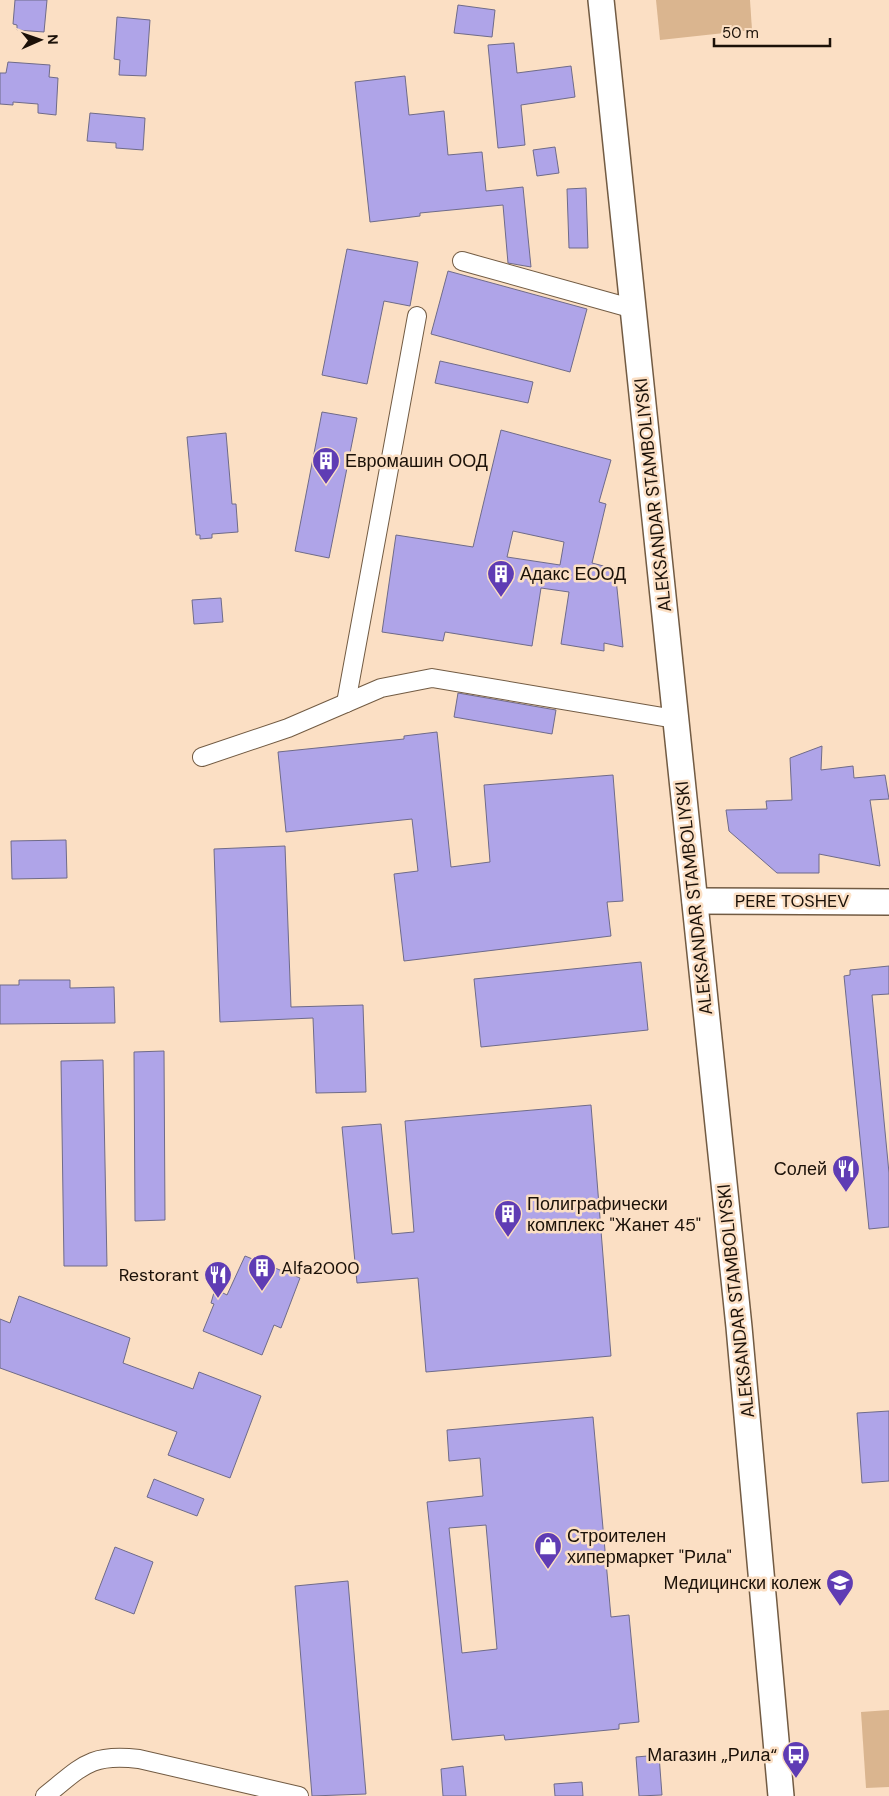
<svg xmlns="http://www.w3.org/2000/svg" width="889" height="1796" font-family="'DM Sans',sans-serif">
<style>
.green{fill:#dab58f}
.building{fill:#afa4e8;stroke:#6f6b89;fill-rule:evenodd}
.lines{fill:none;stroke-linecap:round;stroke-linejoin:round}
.street-casing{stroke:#725b43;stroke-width:20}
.secondary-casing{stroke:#725b43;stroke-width:28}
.street{stroke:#fff;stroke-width:18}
.secondary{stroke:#fff;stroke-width:25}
.labels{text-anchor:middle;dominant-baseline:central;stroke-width:5;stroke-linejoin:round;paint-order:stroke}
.poi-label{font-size:18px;fill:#1b1108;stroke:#fbdfc4;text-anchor:start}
.street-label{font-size:18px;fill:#1b1108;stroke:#fbdfc4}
</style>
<rect width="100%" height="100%" fill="#fbdfc4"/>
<g class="green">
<path d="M 656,0 L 750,0 L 752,30 L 660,40 Z"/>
<path d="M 889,1710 L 889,1787 L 866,1788 L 861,1712 Z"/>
</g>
<g class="building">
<path d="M 15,0 L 47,0 L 44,32 L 17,30 L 17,25 L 13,24 Z"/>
<path d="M 458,5 L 495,10 L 492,37 L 454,33 Z"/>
<path d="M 117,17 L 150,20 L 146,76 L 119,75 L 120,60 L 114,59 Z"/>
<path d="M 514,43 L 517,73 L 571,66 L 575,97 L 521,105 L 525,145 L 498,148 L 488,45 Z"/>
<path d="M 8,62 L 50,65 L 49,77 L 58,78 L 56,115 L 38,113 L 38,104 L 13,102 L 13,105 L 0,104 L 0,73 L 6,73 Z"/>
<path d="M 405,76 L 409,115 L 444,111 L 448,155 L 482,152 L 486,191 L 523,187 L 531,267 L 508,263 L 503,205 L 420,213 L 420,216 L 370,222 L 355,82 Z"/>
<path d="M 90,113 L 145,118 L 143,150 L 116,148 L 116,143 L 87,141 Z"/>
<path d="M 555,147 L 559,173 L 537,176 L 533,150 Z"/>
<path d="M 586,188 L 588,248 L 569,248 L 567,189 Z"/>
<path d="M 347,249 L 418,262 L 410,306 L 384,301 L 367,384 L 322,375 Z"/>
<path d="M 448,271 L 587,309 L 570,372 L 431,334 Z"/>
<path d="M 440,361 L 533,382 L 528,403 L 435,383 Z"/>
<path d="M 322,412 L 357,418 L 329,558 L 295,551 Z"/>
<path d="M 501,430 L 611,460 L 599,502 L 606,504 L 592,563 L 615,569 L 623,647 L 604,643 L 604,651 L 561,644 L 569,592 L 541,588 L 532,646 L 445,632 L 443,641 L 382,632 L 396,535 L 473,547 ZM 513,531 L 564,542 L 560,565 L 507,557 Z"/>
<path d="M 226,433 L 232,504 L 236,504 L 238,532 L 212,534 L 212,538 L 200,539 L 200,535 L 196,535 L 187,437 Z"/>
<path d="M 221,598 L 223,622 L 194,624 L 192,600 Z"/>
<path d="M 458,693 L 556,710 L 552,734 L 454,717 Z"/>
<path d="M 437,732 L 451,867 L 490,862 L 484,785 L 613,775 L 623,901 L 607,902 L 611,936 L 404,961 L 394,874 L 418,871 L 412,819 L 286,832 L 278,752 L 404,739 L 404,736 Z"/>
<path d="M 822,746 L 821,770 L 853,766 L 854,778 L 885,775 L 889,799 L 870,800 L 880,866 L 819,854 L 819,873 L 777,873 L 729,831 L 726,810 L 767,809 L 766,801 L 792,800 L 790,758 Z"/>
<path d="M 66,840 L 67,878 L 12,879 L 11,841 Z"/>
<path d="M 285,846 L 291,1007 L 363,1005 L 366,1092 L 316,1093 L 313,1018 L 220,1022 L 214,849 Z"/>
<path d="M 641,962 L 648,1030 L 481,1047 L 474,979 Z"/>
<path d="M 889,966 L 889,994 L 872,995 L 889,1173 L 889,1227 L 869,1229 L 844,976 L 850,975 L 850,970 Z"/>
<path d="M 19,980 L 70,980 L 70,988 L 114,987 L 115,1023 L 0,1024 L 0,985 L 19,985 Z"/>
<path d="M 164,1051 L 165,1220 L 135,1221 L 134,1052 Z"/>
<path d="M 103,1060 L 107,1266 L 64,1266 L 61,1061 Z"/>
<path d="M 591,1105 L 611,1356 L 426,1372 L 418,1278 L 357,1283 L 342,1127 L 381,1124 L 392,1234 L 414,1232 L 405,1121 Z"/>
<path d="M 245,1256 L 300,1278 L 281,1328 L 274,1325 L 262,1355 L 203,1331 L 214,1304 L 211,1303 L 215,1289 L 227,1295 Z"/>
<path d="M 19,1296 L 130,1338 L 123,1363 L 193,1389 L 199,1372 L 261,1396 L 230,1478 L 168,1455 L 177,1432 L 0,1368 L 0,1319 L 10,1323 Z"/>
<path d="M 889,1411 L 889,1481 L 862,1483 L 857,1413 Z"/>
<path d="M 593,1417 L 611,1617 L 629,1615 L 639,1722 L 619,1724 L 619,1729 L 505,1740 L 504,1735 L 452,1740 L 427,1502 L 483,1496 L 480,1458 L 449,1461 L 447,1430 ZM 486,1525 L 497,1649 L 462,1653 L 449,1528 Z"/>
<path d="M 154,1479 L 204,1499 L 197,1516 L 147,1497 Z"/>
<path d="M 115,1547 L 153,1562 L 134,1614 L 95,1599 Z"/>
<path d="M 348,1581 L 366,1794 L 312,1796 L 295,1586 Z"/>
<path d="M 659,1755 L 662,1795 L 639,1796 L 636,1757 Z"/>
<path d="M 463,1766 L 466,1796 L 443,1796 L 441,1769 Z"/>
<path d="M 582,1782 L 583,1796 L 555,1796 L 554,1784 Z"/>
</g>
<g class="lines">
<defs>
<g id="street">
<path d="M 462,261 L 634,309"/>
<path d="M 346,703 L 417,316"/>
<path d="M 202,757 L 288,728 L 381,688 L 432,678 L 675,719"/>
<path d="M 45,1796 C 82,1767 89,1753 139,1759 L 299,1796"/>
</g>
<g id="secondary">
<path d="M 601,0 L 739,1327 L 781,1796"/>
<path d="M 695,901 L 889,902"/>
</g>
</defs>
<use href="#street" class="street-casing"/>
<use href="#secondary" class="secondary-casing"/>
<use href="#street" class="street"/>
<use href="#secondary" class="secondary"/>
</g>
<defs>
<symbol id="building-pin" viewBox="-11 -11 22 30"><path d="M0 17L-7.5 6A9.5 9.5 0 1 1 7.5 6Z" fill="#5f3cb4" stroke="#fbdfc4"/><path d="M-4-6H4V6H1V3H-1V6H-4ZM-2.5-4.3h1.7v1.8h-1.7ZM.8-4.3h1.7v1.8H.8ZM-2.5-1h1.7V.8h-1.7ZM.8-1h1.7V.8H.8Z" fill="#fff"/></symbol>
<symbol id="restaurant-pin" viewBox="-11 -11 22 30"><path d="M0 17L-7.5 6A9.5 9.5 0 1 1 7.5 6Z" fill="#5f3cb4" stroke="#fbdfc4"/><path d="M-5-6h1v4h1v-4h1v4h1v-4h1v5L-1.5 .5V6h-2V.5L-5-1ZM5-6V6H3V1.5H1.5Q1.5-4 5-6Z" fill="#fff"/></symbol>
<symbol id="shop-pin" viewBox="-11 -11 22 30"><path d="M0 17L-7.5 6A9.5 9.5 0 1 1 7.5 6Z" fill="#5f3cb4" stroke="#fbdfc4"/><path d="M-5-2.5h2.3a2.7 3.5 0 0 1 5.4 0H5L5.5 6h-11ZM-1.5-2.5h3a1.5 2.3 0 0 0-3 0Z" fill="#fff"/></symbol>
<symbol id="university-pin" viewBox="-11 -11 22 30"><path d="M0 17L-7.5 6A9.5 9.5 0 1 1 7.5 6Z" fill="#5f3cb4" stroke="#fbdfc4"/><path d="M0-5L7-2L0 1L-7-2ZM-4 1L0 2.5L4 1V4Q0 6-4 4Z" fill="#fff"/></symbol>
<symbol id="bus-pin" viewBox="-11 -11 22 30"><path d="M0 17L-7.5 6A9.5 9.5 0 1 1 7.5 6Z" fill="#5f3cb4" stroke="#fbdfc4"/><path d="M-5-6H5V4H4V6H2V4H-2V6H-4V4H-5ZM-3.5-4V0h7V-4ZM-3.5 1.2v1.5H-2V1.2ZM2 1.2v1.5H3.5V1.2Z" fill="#fff"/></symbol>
</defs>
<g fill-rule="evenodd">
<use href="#building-pin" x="310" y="445" width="32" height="43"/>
<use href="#building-pin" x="485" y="558" width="32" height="43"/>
<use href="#restaurant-pin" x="830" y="1153" width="32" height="43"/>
<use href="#building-pin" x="492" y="1198" width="32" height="43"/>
<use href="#building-pin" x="246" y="1252" width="32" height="43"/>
<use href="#restaurant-pin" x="202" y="1259" width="32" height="43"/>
<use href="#shop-pin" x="532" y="1530" width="32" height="43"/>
<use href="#university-pin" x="824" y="1567" width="32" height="43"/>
<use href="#bus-pin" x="780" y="1739" width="32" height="43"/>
</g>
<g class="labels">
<g class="poi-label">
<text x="345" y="461">Евромашин ООД</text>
<text x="520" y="574">Адакс ЕООД</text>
<text x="827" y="1169" text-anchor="end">Солей</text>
<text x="527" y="1204">Полиграфически<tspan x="527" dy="21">комплекс "Жанет 45"</tspan></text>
<text x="281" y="1268">Alfa2000</text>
<text x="199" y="1275" text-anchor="end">Restorant</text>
<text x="567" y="1536">Строителен<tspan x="567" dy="21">хипермаркет "Рила"</tspan></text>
<text x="821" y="1583" text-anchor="end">Медицински колеж</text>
<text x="777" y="1755" text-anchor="end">Магазин „Рила“</text>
</g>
<g class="street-label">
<text transform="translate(653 495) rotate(-96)">ALEKSANDAR STAMBOLIYSKI</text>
<text transform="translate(694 898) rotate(-96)">ALEKSANDAR STAMBOLIYSKI</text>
<text x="792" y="901">PERE TOSHEV</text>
<text transform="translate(736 1301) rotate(-96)">ALEKSANDAR STAMBOLIYSKI</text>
</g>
</g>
<g transform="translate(40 40) rotate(88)" stroke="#fbdfc4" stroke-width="4" paint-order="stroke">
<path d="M0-4L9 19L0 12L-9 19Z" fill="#1b1108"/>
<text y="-8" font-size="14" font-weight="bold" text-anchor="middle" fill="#1b1108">N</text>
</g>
<path d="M714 38v8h116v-8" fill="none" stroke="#1b1108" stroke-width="2.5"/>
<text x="722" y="38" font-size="15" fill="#1b1108" stroke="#fbdfc4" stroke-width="4" paint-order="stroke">50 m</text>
</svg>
